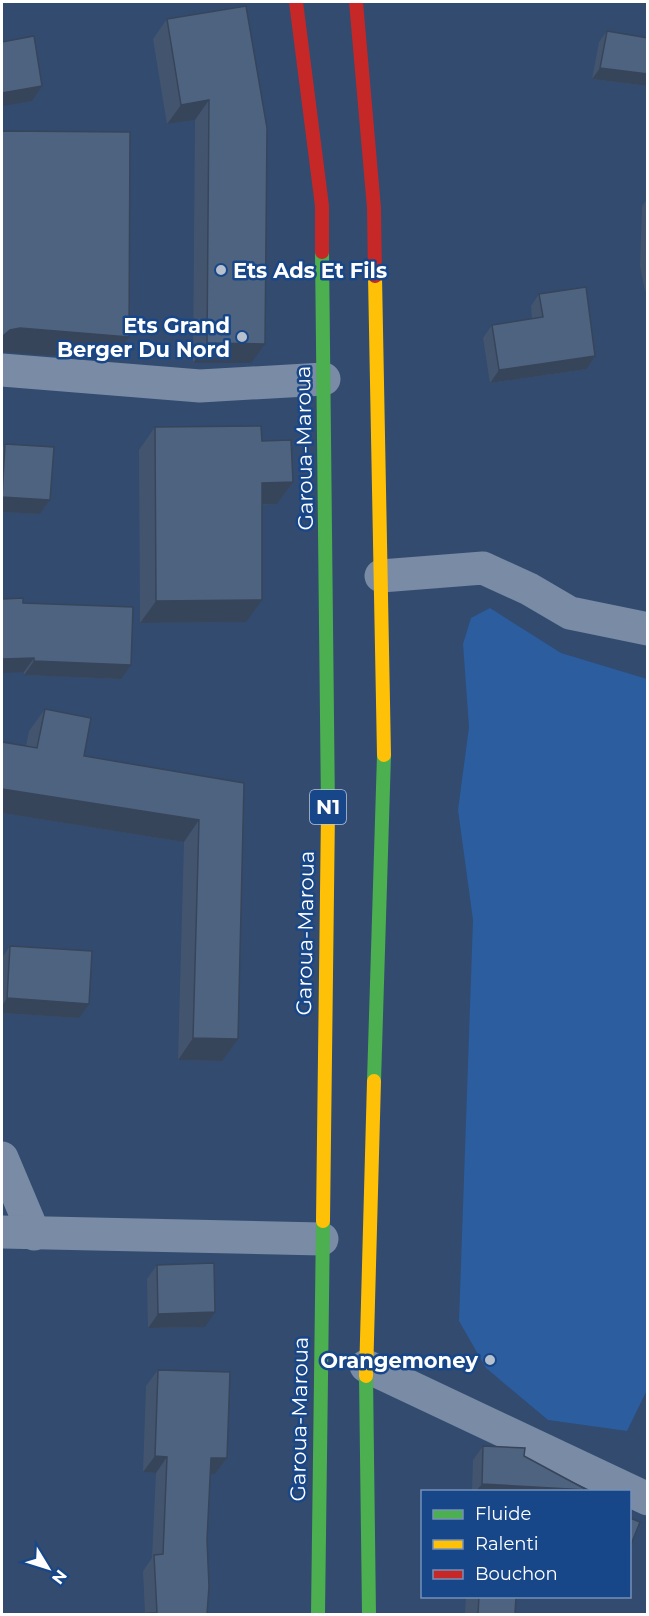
<svg xmlns="http://www.w3.org/2000/svg" width="649" height="1616" font-family="Montserrat,sans-serif">
<style>
.green{fill:#2b5d9f}
.lines{fill:none;stroke-linecap:round;stroke-linejoin:round}
.street{stroke:#798ba5;stroke-width:33}
.fast{stroke:#4caf50;stroke-width:14}
.slow{stroke:#ffc107;stroke-width:14}
.jam{stroke:#c62828;stroke-width:14}
.wall{fill:#43556e}
.shaded-wall{fill:#37455a}
.building{fill:#4e6380;stroke:#37455a;stroke-width:1.5}
.poi-dot{fill:#b7c0cd;stroke:#184789;stroke-width:2}
.labels{text-anchor:middle;dominant-baseline:central;stroke-width:5;stroke-linejoin:round;paint-order:stroke}
.shield{fill:#184789;stroke:#bac8dc;stroke-width:1.5}
.shield-label{font-size:20px;font-weight:bold;fill:#fff}
.poi-label{font-size:21px;font-weight:bold;fill:#fff;stroke:#184789;text-anchor:end}
.street-label{font-size:21px;fill:#fff;stroke:#184789}
</style>
<rect width="100%" height="100%" fill="#324b6f"/>
<path class="green" d="M 490,608 L 561,653 L 647,679 L 648,1388 L 627,1431 L 548,1420 L 486,1368 L 459,1321 L 473,920 L 458,810 L 469,727 L 463,644 L 471,618 Z"/>
<g class="lines">
<g class="street">
<path d="M 2,370 L 200,386 L 324,379"/>
<path d="M 381,576 L 483,568 L 529,589 L 570,613 L 648,629"/>
<path d="M 2,1158 L 34,1234"/>
<path d="M 2,1232 L 322,1239"/>
<path d="M 366,1366 L 648,1499"/>
</g>
<g class="fast">
<path d="M 322,252 L 328,810"/>
<path d="M 374,1081 L 384,755"/>
<path d="M 366,1376 L 369,1614"/>
<path d="M 318,1614 L 323,1221"/>
</g>
<g class="slow">
<path d="M 375,276 L 384,755"/>
<path d="M 323,1221 L 328,810"/>
<path d="M 366,1376 L 374,1081"/>
</g>
<g class="jam">
<path d="M 296,2 L 322,206 L 322,252"/>
<path d="M 356,2 L 374,208 L 375,276"/>
</g>
</g>
<g class="wall">
<path d="M 246,6 L 251,363 L 193,363 L 195,120 L 167,124 L 153,39 L 167,19 Z"/>
<path d="M 607,31 L 645,37 L 648,33 L 648,86 L 592,79 L 599,42 Z"/>
<path d="M 648,198 L 648,290 L 645,291 L 640,266 L 642,206 Z"/>
<path d="M 539,294 L 595,356 L 587,369 L 490,383 L 483,338 L 492,325 L 532,319 L 531,306 Z"/>
<path d="M 155,427 L 262,441 L 293,482 L 277,504 L 262,505 L 246,622 L 140,623 L 139,450 Z"/>
<path d="M 5,444 L 50,500 L 40,514 L 2,512 L 2,449 Z"/>
<path d="M 23,603 L 121,679 L 24,675 Z"/>
<path d="M 45,709 L 84,756 L 244,783 L 222,1061 L 178,1060 L 184,842 L 2,813 L 2,742 L 26,746 L 29,731 Z"/>
<path d="M 10,946 L 79,1018 L 2,1013 L 2,958 Z"/>
<path d="M 157,1265 L 205,1327 L 148,1328 L 147,1279 Z"/>
<path d="M 158,1370 L 227,1458 L 215,1474 L 210,1474 L 207,1540 L 207,1614 L 145,1614 L 143,1571 L 152,1558 L 156,1473 L 143,1472 L 146,1386 Z"/>
<path d="M 483,1446 L 524,1456 L 587,1490 L 585,1491 L 472,1491 L 473,1460 Z"/>
<path d="M 466,1596 L 516,1596 L 515,1614 L 465,1614 Z"/>
</g>
<g class="shaded-wall">
<path d="M 600,68 L 648,74 L 648,86 L 592,79 Z"/>
<path d="M 42,86 L 32,101 L 2,106 L 2,93 Z"/>
<path d="M 209,100 L 195,120 L 167,124 L 181,105 Z"/>
<path d="M 20,328 L 129,337 L 113,360 L 2,352 L 2,338 L 3,336 L 10,330 Z"/>
<path d="M 207,343 L 265,344 L 251,363 L 193,363 Z"/>
<path d="M 595,356 L 587,369 L 490,383 L 499,370 Z"/>
<path d="M 293,482 L 277,504 L 246,505 L 262,483 Z"/>
<path d="M 2,497 L 50,500 L 40,514 L 2,512 Z"/>
<path d="M 262,600 L 246,622 L 140,623 L 156,601 Z"/>
<path d="M 34,658 L 24,672 L 2,673 L 2,659 Z"/>
<path d="M 34,661 L 131,665 L 121,679 L 24,675 Z"/>
<path d="M 2,789 L 199,820 L 184,842 L 2,813 Z"/>
<path d="M 7,998 L 89,1004 L 79,1018 L 2,1013 L 2,1006 Z"/>
<path d="M 193,1038 L 238,1039 L 222,1061 L 178,1060 Z"/>
<path d="M 215,1312 L 205,1327 L 148,1328 L 158,1314 Z"/>
<path d="M 155,1456 L 167,1457 L 156,1473 L 143,1472 Z"/>
<path d="M 211,1458 L 227,1458 L 215,1474 L 200,1474 Z"/>
<path d="M 482,1484 L 587,1490 L 585,1491 L 476,1491 Z"/>
</g>
<g class="building">
<path d="M 246,6 L 267,128 L 265,344 L 207,343 L 209,100 L 181,105 L 167,19 Z"/>
<path d="M 607,31 L 648,38 L 648,74 L 600,68 Z"/>
<path d="M 34,36 L 42,86 L 2,93 L 2,42 Z"/>
<path d="M 2,131 L 130,132 L 129,337 L 20,328 L 10,330 L 3,336 L 2,340 Z"/>
<path d="M 586,287 L 595,356 L 499,370 L 492,325 L 543,317 L 539,294 Z"/>
<path d="M 261,426 L 262,441 L 291,440 L 293,482 L 262,483 L 262,600 L 156,601 L 155,427 Z"/>
<path d="M 5,444 L 54,447 L 50,500 L 2,497 Z"/>
<path d="M 23,598 L 23,603 L 133,607 L 131,665 L 34,661 L 34,658 L 2,659 L 2,599 Z"/>
<path d="M 45,709 L 91,718 L 84,756 L 244,783 L 238,1039 L 193,1038 L 199,820 L 2,789 L 2,742 L 37,748 Z"/>
<path d="M 10,946 L 92,951 L 89,1004 L 7,998 Z"/>
<path d="M 214,1263 L 215,1312 L 158,1314 L 157,1265 Z"/>
<path d="M 158,1370 L 230,1372 L 227,1458 L 211,1458 L 207,1540 L 209,1586 L 207,1614 L 147,1614 L 147,1613 L 157,1613 L 154,1555 L 163,1554 L 167,1457 L 155,1456 Z"/>
<path d="M 483,1446 L 525,1448 L 524,1456 L 587,1490 L 482,1484 Z"/>
<path d="M 630,1518 L 640,1522 L 630,1547 Z"/>
<path d="M 479,1596 L 516,1596 L 515,1614 L 478,1614 Z"/>
</g>
<g class="poi-dot">
<circle cx="221" cy="270" r="6"/>
<circle cx="242" cy="337" r="6"/>
<circle cx="490" cy="1360" r="6"/>
</g>
<g class="labels">
<rect class="shield" x="310" y="790" width="36" height="34" rx="4.5"/>
<g class="shield-label">
<text x="328" y="807">N1</text>
</g>
<g class="poi-label">
<text x="233" y="270" text-anchor="start">Ets Ads Et Fils</text>
<text x="230" y="325">Ets Grand<tspan x="230" dy="24">Berger Du Nord</tspan></text>
<text x="478" y="1360">Orangemoney</text>
</g>
<g class="street-label">
<text transform="translate(304 448) rotate(-91)">Garoua-Maroua</text>
<text transform="translate(305 933) rotate(-89)">Garoua-Maroua</text>
<text transform="translate(299 1419) rotate(-89)">Garoua-Maroua</text>
</g>
</g>
<rect width="649" height="1616" fill="none" stroke="#ffffff" stroke-width="6"/>
<rect x="421" y="1490" width="210" height="108" fill="#184789" stroke="#7491b8" stroke-width="1.5"/>
<rect x="433" y="1510" width="30" height="9" fill="#4caf50" stroke="#7491b8" stroke-width="1.5"/>
<text x="475" y="1520" font-size="18" fill="#ffffff">Fluide</text>
<rect x="433" y="1540" width="30" height="9" fill="#ffc107" stroke="#7491b8" stroke-width="1.5"/>
<text x="475" y="1550" font-size="18" fill="#ffffff">Ralenti</text>
<rect x="433" y="1570" width="30" height="9" fill="#c62828" stroke="#7491b8" stroke-width="1.5"/>
<text x="475" y="1580" font-size="18" fill="#ffffff">Bouchon</text>
<g transform="translate(48 1568) rotate(128)" stroke="#184789" stroke-width="4.5" paint-order="stroke">
<path d="M0-4.5L10 22L0 15L-10 22Z" fill="#ffffff"/>
<text y="-9" font-size="16" font-weight="bold" text-anchor="middle" fill="#ffffff">N</text>
</g>
</svg>
